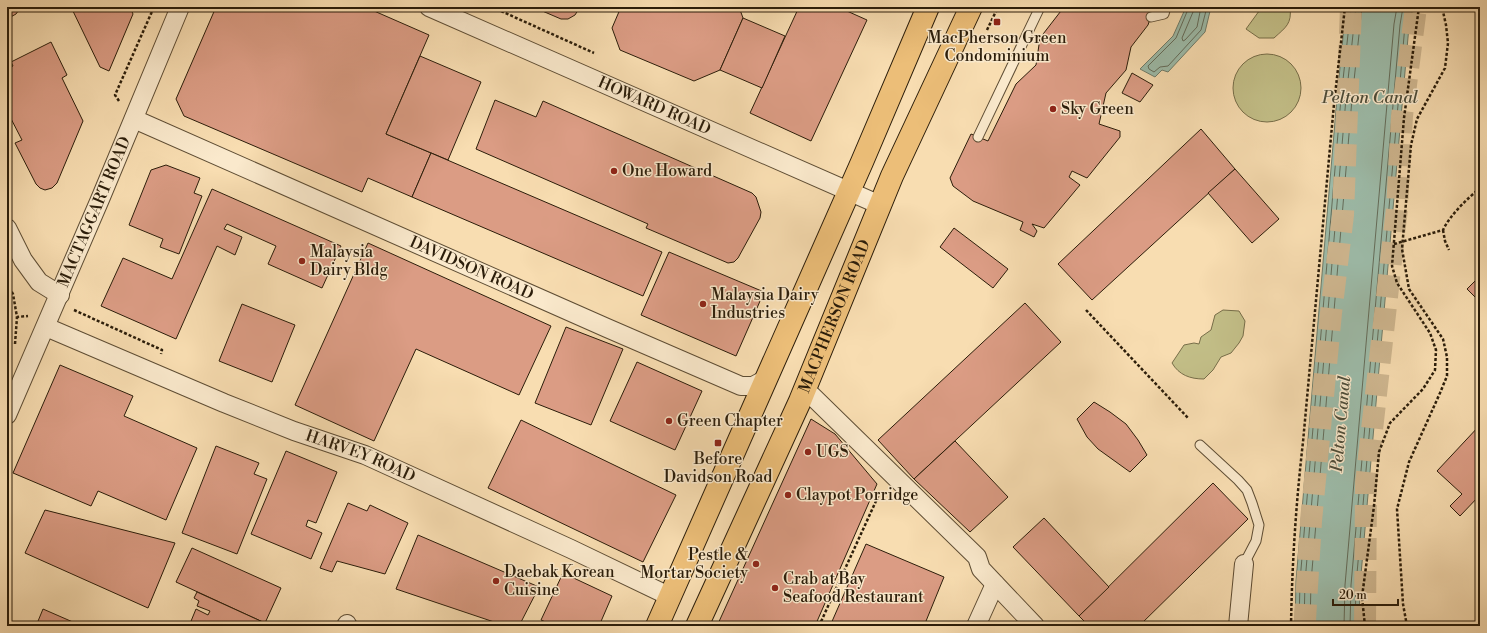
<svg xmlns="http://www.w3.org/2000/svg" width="1487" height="633" font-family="'Libre Bodoni',serif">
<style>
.green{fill:#c3bf88;stroke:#776e49}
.water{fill:#9dbcaa;stroke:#6f7c6a}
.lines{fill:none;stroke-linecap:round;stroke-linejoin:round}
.shore{stroke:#646c5a;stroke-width:1}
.building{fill:#db9c84;stroke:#2b1d0a}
.motorway-tunnel{stroke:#cfb790;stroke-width:22;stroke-dasharray:22 11;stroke-linecap:butt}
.service-casing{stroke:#5e4d34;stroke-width:11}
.minor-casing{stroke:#5e4d34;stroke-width:20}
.primary-casing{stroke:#2b1d0a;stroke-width:24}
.path{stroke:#2b1d0a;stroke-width:2.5;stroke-dasharray:3 2;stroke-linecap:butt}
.service{stroke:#fae9cc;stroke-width:9}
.minor{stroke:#fae9cc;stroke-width:18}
.primary{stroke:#ecbe78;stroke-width:22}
.poi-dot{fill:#8f2418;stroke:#fae9cc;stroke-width:1.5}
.labels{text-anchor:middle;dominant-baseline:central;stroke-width:3;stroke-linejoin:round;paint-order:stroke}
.poi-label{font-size:16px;fill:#2b1d0a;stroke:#fae9cc;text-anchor:start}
.street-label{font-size:16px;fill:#2b1d0a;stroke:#fae9cc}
.water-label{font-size:17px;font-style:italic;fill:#4d4d3a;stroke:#fae9cc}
</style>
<rect width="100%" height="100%" fill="#f8ddb1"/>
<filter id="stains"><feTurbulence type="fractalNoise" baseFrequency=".005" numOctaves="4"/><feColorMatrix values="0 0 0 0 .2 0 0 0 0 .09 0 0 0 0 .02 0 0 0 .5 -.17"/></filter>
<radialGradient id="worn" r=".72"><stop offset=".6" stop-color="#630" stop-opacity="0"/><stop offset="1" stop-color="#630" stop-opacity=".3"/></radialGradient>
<g class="green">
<path d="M 1262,7 L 1290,7 C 1292,24 1286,27 1274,38 L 1259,38 L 1246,29 Z"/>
<circle cx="1267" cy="88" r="34"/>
<path d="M 1223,310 L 1239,311 L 1245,321 L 1243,336 L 1239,343 L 1231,353 L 1221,357 L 1213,370 L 1204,379 C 1190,379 1179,375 1172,363 L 1184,345 L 1194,343 L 1199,344 L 1201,337 L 1211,330 L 1215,315 Z"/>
</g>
<g class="water">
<path d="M 1186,7 L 1211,7 L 1205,32 L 1168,72 L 1162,70 L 1155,77 L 1140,69 L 1173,36 Z"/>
<path d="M 1348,7 L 1413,7 L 1409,26 L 1360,586 L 1359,626 L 1295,626 L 1296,581 L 1337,98 L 1344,27 Z"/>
</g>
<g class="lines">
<g class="shore">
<path d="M 1189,7 L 1176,38 L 1148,66 L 1149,69 L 1154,72 L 1160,67 L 1168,66 L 1201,30 L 1207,7"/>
<path d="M 1194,7 L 1193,12 L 1182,38 L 1183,41 L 1185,40 L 1197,27 L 1201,7"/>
<path d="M 1299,626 L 1300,581 L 1341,98 L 1351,7"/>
<path d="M 1304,626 L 1305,582 L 1346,98 L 1356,7"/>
<path d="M 1310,626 L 1311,582 L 1352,99 L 1362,7"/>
<path d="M 1344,626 L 1345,585 L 1394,24 L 1397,7"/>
<path d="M 1350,626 L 1351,585 L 1400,25 L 1403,7"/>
<path d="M 1355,626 L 1356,585 L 1405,25 L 1408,7"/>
</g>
</g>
<g class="building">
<path d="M 7,7 L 21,7 L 16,14 L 7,19 Z"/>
<path d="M 71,7 L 130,7 L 133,14 L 109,71 L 100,67 Z"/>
<path d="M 216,7 L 365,7 L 429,35 L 386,134 L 431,153 L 412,197 L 368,178 L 362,192 L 184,116 L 176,99 Z"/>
<path d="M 533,7 L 580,7 L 575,15 L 568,19 L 561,19 Z"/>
<path d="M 621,7 L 739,7 L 743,18 L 720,70 L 694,81 L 620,50 L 612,28 Z"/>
<path d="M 799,7 L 838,7 L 867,20 L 811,141 L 750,113 Z"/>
<path d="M 1064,7 L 1154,7 L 1148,25 L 1131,47 L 1126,70 L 1106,93 L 1099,124 L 1120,131 L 1120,137 L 1087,178 L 1072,171 L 1069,177 L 1080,185 L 1044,228 L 1032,224 L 1037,231 L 1034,237 L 1020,230 L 1023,222 L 973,201 L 953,186 L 950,178 L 971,134 L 988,141 L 1016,84 L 1036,65 L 1040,38 Z"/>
<path d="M 743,18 L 785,36 L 762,88 L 720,70 Z"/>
<path d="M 51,42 L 67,75 L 62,78 L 83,121 L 57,183 L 52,188 L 45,190 L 40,188 L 36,184 L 15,143 L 22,140 L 7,111 L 7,69 L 13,66 L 11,62 Z"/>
<path d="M 420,56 L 481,82 L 448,160 L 386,134 Z"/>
<path d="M 1132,73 L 1153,85 L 1140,102 L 1122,93 Z"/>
<path d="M 495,100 L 536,117 L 543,101 L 752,193 L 756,197 L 761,212 L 760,218 L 738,258 L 734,262 L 728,263 L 646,228 L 648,224 L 476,149 Z"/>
<path d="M 1201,129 L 1235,169 L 1092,300 L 1058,264 Z"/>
<path d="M 431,153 L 662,252 L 643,296 L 412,197 Z"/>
<path d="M 166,165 L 200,178 L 194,193 L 202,196 L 179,254 L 160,247 L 163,239 L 129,225 L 151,170 Z"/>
<path d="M 1235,169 L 1279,219 L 1252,243 L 1208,193 Z"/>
<path d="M 212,189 L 341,246 L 322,288 L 268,264 L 276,246 L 227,224 L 224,229 L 242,237 L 235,255 L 217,246 L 176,339 L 101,306 L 123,258 L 172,279 Z"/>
<path d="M 954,228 L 1008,269 L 993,288 L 940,247 Z"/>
<path d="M 368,243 L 551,326 L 519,395 L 416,349 L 374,441 L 295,405 Z"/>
<path d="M 669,252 L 764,292 L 736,356 L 641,315 Z"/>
<path d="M 1480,276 L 1480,302 L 1467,289 Z"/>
<path d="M 1025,303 L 1061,342 L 914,479 L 878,440 Z"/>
<path d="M 242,304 L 295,325 L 272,382 L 219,361 Z"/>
<path d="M 566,327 L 623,349 L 591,425 L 535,403 Z"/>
<path d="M 637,362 L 702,391 L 675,450 L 610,421 Z"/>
<path d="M 60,365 L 133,396 L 124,416 L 197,448 L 166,520 L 98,491 L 91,506 L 13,473 Z"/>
<path d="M 1094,402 L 1110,412 L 1126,424 L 1138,440 L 1147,455 L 1130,472 L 1098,449 L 1087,437 L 1077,419 Z"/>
<path d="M 811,419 L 835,434 L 877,484 L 815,626 L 717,626 Z"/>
<path d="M 521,420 L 676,495 L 643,562 L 488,488 Z"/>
<path d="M 1480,425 L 1480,495 L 1460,516 L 1450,506 L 1462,494 L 1437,471 Z"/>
<path d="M 955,441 L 1008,497 L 970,532 L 914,479 Z"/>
<path d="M 216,446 L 259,463 L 254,474 L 267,479 L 237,554 L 182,533 Z"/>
<path d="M 286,451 L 337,472 L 316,523 L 308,520 L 306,526 L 322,533 L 311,559 L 251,534 Z"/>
<path d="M 1213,483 L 1248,519 L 1139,626 L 1089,626 L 1079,616 Z"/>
<path d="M 348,503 L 367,511 L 370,505 L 408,523 L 385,574 L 337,561 L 332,572 L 320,568 Z"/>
<path d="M 45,510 L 175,543 L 148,608 L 25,553 Z"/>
<path d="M 1044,518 L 1109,587 L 1079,616 L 1013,547 Z"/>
<path d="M 418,535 L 539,587 L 519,626 L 506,626 L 396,589 Z"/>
<path d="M 866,544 L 944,577 L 924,626 L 830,626 Z"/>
<path d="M 192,548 L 281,588 L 265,623 L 176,582 Z"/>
<path d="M 563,573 L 612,596 L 599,626 L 555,626 L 541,620 Z"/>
<path d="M 197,592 L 265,623 L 263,626 L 189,626 L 196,609 L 208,615 L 210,611 L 197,606 L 199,601 L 194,598 Z"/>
<path d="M 43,609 L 82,626 L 36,626 Z"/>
</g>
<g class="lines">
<g class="motorway-tunnel">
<path d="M 1306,626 L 1305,620 L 1311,521 L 1331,313 L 1343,215 L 1351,7"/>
<path d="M 1365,626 L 1366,483 L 1397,208 L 1402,116 L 1416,7"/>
</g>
<defs>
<g id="service">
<path d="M 1151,17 L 1164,14 L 1166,7"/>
<path d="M 978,137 L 1040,7"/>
<path d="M 1200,445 L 1238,480 L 1247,490 L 1252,503 L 1259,525 L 1256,541 L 1244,564"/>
</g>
<g id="minor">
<path id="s1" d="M 429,7 L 880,205"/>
<path id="s2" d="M 134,119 L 607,328 L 741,386 L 753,386 L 766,379"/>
<path d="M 7,228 L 23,260 L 39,282 L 60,295"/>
<path id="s3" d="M 46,327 L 224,403 L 294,431 L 365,455 L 571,549 L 671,597"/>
<path d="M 805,389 L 977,557 L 981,569 L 1035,626"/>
<path id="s4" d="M 7,415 L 101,197 L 180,7"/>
<path d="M 346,626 L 347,624"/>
<path d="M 976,626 L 995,584"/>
<path d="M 1238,626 L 1244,564"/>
</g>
<g id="primary">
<path d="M 657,626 L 862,162 L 928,7"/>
<path id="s5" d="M 697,626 L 800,401 L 892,176 L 971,7"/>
</g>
</defs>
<use href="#service" class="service-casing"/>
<use href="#minor" class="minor-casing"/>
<use href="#primary" class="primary-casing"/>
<g class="path">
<path d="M 492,7 L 594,53"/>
<path d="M 987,30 L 998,7"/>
<path d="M 119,101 L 115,95 L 154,7"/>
<path d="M 1443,230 L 1445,241 L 1449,250"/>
<path d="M 1394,244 L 1443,230 C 1450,215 1467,199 1480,188"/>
<path d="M 7,283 L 13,294 L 17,317 L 28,316"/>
<path d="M 74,310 L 162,350 L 161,354"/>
<path d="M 1086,310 L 1189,419"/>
<path d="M 15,344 L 17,317"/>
<path d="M 819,626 L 881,490"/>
<path d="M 1291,626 C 1292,564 1296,503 1303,442 L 1334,104 L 1345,7"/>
<path d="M 1365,626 L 1362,597 L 1374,506 L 1379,452 L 1390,423 L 1423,389 L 1435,370 L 1436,350 L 1430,333 L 1397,283 L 1392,266 L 1404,118 L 1419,7"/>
<path d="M 1407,626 L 1403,604 L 1397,509 L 1409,462 L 1440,393 L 1447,376 L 1447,357 L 1443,339 L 1409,289 L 1402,249 L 1411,145 L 1417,119 L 1445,68 L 1448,43 L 1446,25 L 1442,7"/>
</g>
<use href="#service" class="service"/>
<use href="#minor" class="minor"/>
<use href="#primary" class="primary"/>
</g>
<g class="poi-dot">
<rect x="993" y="18" width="8" height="8" rx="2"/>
<circle cx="1053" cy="109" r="4"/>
<circle cx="614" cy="171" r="4"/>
<circle cx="302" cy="261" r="4"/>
<circle cx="703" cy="304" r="4"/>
<circle cx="669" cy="421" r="4"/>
<rect x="714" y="439" width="8" height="8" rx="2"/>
<circle cx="808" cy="452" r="4"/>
<circle cx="788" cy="495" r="4"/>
<circle cx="756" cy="564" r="4"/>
<circle cx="496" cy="581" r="4"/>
<circle cx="775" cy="588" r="4"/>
</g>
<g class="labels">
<g class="poi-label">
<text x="997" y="38" text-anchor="middle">MacPherson Green<tspan x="997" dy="18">Condominium</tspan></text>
<text x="1061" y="109">Sky Green</text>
<text x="622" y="171">One Howard</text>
<text x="310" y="252">Malaysia<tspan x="310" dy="18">Dairy Bldg</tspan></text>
<text x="711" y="295">Malaysia Dairy<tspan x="711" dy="18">Industries</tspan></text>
<text x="677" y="421">Green Chapter</text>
<text x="816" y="452">UGS</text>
<text x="718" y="459" text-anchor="middle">Before<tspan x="718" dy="18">Davidson Road</tspan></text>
<text x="796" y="495">Claypot Porridge</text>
<text x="748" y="555" text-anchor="end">Pestle &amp;<tspan x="748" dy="18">Mortar Society</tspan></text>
<text x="504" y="572">Daebak Korean<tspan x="504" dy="18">Cuisine</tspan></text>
<text x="783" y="579">Crab at Bay<tspan x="783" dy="18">Seafood Restaurant</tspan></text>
</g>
<g class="street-label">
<text stroke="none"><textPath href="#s1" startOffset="246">HOWARD ROAD</textPath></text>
<text stroke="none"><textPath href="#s4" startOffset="221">MACTAGGART ROAD</textPath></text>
<text stroke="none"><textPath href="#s2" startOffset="369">DAVIDSON ROAD</textPath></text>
<text stroke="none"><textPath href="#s5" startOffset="339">MACPHERSON ROAD</textPath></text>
<text stroke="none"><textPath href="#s3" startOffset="340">HARVEY ROAD</textPath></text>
</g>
<g class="water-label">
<text x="1370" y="98">Pelton Canal</text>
<text transform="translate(1341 424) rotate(-85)">Pelton Canal</text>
</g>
</g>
<rect width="1487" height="633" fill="none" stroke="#f8ddb1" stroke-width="24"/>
<rect x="8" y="8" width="1471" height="617" fill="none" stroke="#2b1d0a" stroke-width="2"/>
<rect x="12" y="12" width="1463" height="609" fill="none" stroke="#2b1d0a"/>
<path d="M1333 599v6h65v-6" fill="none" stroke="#2b1d0a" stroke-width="2"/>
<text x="1339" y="599" font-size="12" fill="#2b1d0a" stroke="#fae9cc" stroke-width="3" paint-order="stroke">20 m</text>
<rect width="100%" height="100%" filter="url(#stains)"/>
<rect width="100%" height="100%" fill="url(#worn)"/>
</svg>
